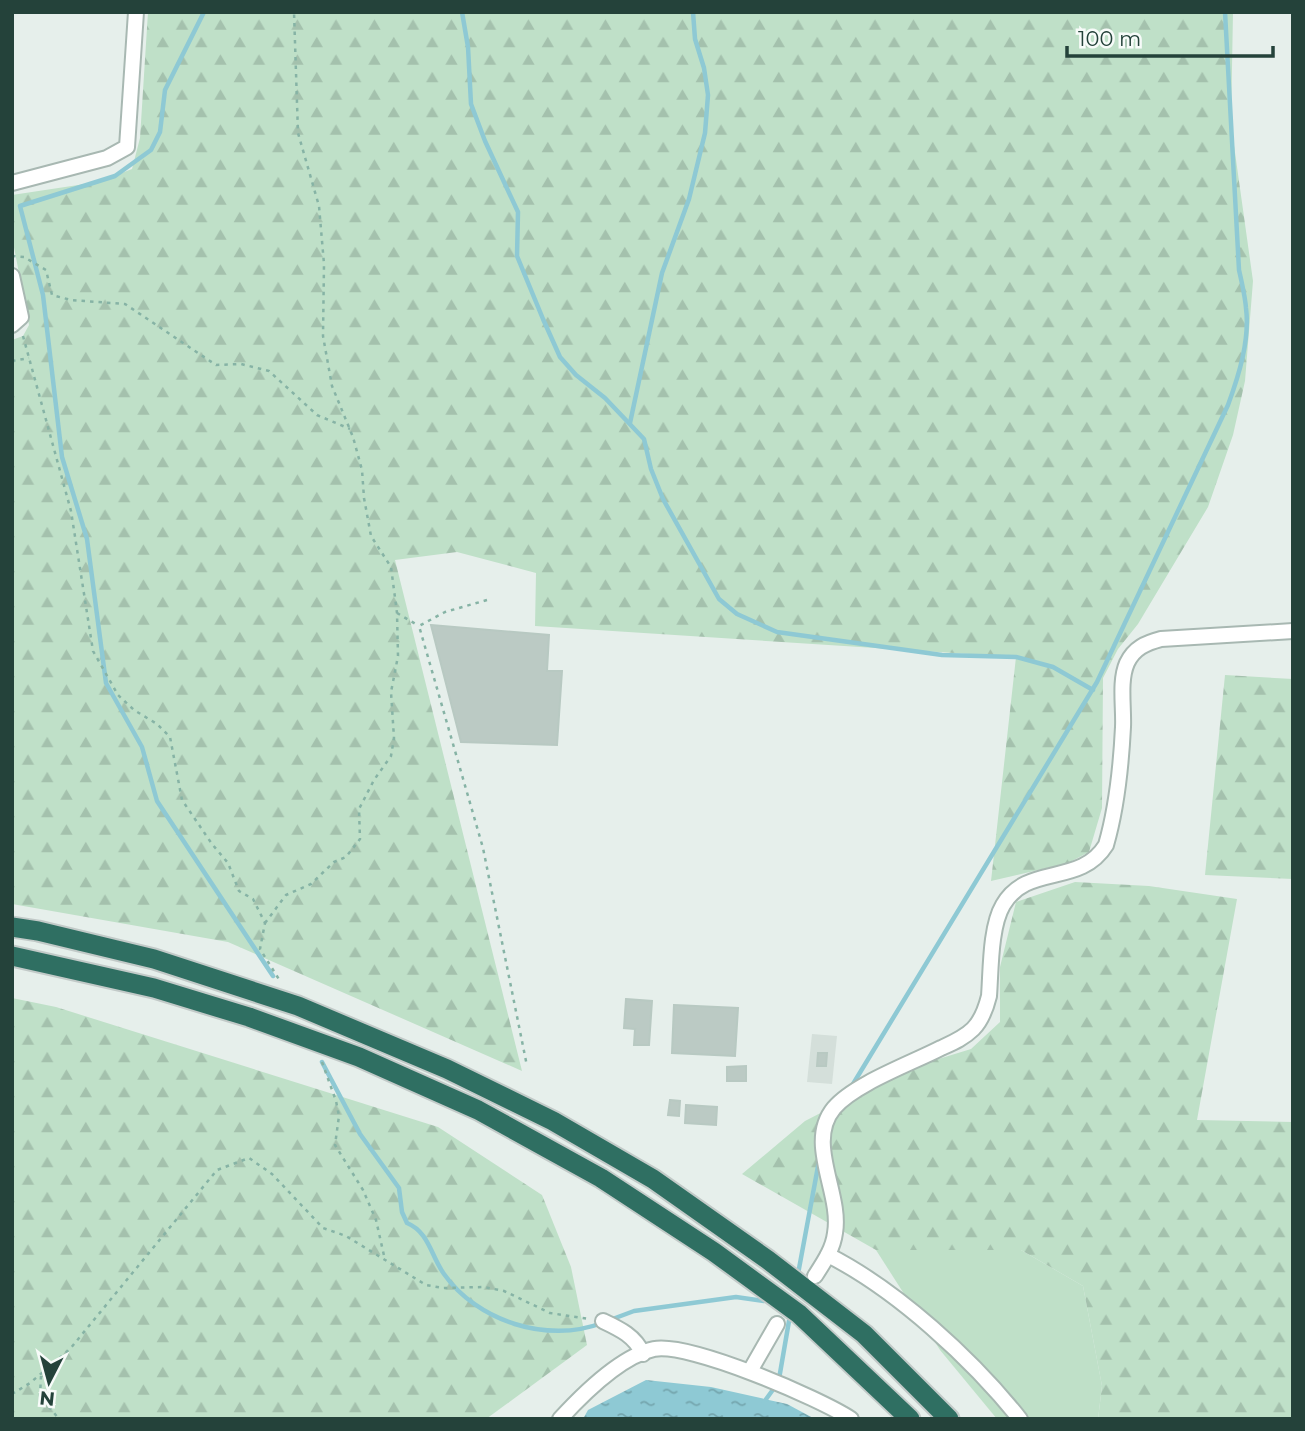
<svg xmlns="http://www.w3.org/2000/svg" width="1305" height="1431" font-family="Montserrat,sans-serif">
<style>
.built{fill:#d4dfda}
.grass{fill:#bfe0c8}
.forest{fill:url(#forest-firs)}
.water{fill:url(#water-ripples)}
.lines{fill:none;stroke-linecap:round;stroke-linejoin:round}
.stream{stroke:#8ec9d4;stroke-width:4.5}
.building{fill:#bbcac4;stroke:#b8c9c2;stroke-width:2}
.minor-casing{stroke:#a8b8b2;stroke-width:18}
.highway-casing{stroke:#c2cac8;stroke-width:23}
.path{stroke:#86b3a5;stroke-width:2.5;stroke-dasharray:3.5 5;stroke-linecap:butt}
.minor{stroke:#fff;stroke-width:14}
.highway{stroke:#2f6f62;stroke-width:19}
</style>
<defs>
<pattern id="forest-firs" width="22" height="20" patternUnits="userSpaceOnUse" patternTransform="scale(1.75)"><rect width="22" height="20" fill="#bfe0c8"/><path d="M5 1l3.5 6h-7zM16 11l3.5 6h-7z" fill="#a4c1ad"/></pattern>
<pattern id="water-ripples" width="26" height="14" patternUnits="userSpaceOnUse" patternTransform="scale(1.75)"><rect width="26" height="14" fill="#8ec9d4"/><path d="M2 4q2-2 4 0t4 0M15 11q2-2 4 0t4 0" fill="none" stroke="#74a5ad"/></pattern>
</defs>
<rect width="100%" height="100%" fill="#e6efeb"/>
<path class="built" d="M 812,1034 L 837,1036 L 832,1084 L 807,1082 Z"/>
<path class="grass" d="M 876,1250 L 1021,1250 L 1083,1286 L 1102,1386 L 1098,1419 L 997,1419 L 940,1350 Z"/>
<g class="forest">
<path d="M 148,12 L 1233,12 L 1231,124 L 1253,281 L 1245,381 L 1233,435 L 1208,507 L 1138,624 L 1118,649 L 1103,678 L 1102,808 L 1089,852 L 1068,863 L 991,881 L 1016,657 L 535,626 L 536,573 L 457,552 L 395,560 L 522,1071 L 228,942 L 12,904 L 12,340 L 23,336 L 29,325 L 12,237 L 12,195 L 98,182 L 132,169 L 140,138 Z"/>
<path d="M 1225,675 L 1293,679 L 1293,879 L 1205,875 Z"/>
<path d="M 1075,882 L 1149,886 L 1237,899 L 1197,1120 L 1293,1122 L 1293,1419 L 1098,1419 L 1102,1386 L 1083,1286 L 1021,1250 L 876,1250 L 742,1174 L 805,1121 L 906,1069 L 971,1049 L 1000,1022 L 1000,967 L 1016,902 Z"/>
<path d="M 12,998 L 56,1007 L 438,1127 L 542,1195 L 571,1267 L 587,1345 L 486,1419 L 12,1419 Z"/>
</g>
<path class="water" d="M 646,1380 L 711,1387 L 787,1404 L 815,1419 L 583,1419 L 588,1410 Z"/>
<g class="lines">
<g class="stream">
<path d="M 204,12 L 165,90 L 160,132 L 151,150 L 115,176 L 20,206 L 43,295 L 62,457 L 87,539 L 106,683 L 142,747 L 157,801 L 273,976"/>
<path d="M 462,12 L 468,47 L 471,104 L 485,141 L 518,212 L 517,256 L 543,319 L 560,357 L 576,375 L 605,398 L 644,439 L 651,469 L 663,499 L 719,599 L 737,614 L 777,632 L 942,655 L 1016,657 L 1053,667 L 1093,690"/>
<path d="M 630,423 L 662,273 L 689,199 L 705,133 L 708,95 L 704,68 L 695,39 L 693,12"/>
<path d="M 322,1062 L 360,1134 L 399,1188 L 402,1212 L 407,1223 C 429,1232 431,1256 444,1274 C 477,1321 547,1344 602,1323"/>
<path d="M 850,1089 L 1097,682 L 1228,405 C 1239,375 1250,340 1246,308 C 1245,296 1242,283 1239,270 L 1225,12"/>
<path d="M 798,1274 L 819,1161"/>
<path d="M 610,1320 L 634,1311 L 736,1297 L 764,1301"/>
<path d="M 779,1379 L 789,1321"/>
<path d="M 764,1402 L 772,1391"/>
</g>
</g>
<g class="building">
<path d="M 431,625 L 549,635 L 547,671 L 562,671 L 557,745 L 461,742 Z"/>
<path d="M 626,999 L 652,1001 L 649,1045 L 634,1045 L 635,1029 L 624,1028 Z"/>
<path d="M 674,1005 L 738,1008 L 735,1056 L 672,1053 Z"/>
<path d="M 818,1053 L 827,1053 L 826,1066 L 817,1066 Z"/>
<path d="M 746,1066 L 746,1081 L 727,1081 L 727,1067 Z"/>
<path d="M 670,1100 L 680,1101 L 679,1116 L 668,1115 Z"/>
<path d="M 686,1105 L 717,1107 L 716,1125 L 685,1123 Z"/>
</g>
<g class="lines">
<defs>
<g id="minor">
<path d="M 12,183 L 107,158 L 127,147 L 136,12"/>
<path d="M 12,276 L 21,317 L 12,325"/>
<path d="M 828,1255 C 897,1290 972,1359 1020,1419"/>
<path d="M 815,1276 C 824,1262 833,1249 835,1233 C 842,1193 805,1143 834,1108 C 854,1084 912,1063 941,1048 C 952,1043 964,1038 973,1029 C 982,1020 986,1008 989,996 C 991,970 990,927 1003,905 C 1027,863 1080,887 1106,845 C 1117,807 1121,767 1123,727 C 1124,708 1119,681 1127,663 C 1134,648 1146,643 1161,639 L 1293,631"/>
<path d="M 603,1321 C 620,1329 635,1336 643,1354"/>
<path d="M 750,1371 L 777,1324"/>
<path d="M 560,1419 C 582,1395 621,1356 654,1349 C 689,1342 819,1398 851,1419"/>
</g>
<g id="highway">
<path d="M 12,927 L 38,931 L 154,959 L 298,1006 L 447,1069 L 553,1121 L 653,1179 L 768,1260 L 864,1334 L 949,1419"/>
<path d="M 12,956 L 154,988 L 249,1017 L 359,1057 L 478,1110 L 601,1178 L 714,1252 L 799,1314 L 910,1419"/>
</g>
</defs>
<use href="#minor" class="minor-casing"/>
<use href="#highway" class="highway-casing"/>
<g class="path">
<path d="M 12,256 L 24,257 L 46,270 L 52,295 L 71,300 L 125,304 L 216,365 L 241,364 L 269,371 L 317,415 L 350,429"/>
<path d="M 23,336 L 71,511 L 93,651 L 118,695 L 134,710 L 157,724 L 170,737 L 182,800 L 212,844 L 228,863 L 239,891 L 253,899 L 265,923 L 260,949 L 280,981"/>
<path d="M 12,361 L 29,358"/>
<path d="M 487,600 L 445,612 L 419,626 L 483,848 L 527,1066"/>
<path d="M 397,613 L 419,626"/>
<path d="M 265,923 L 286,895 L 311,884 L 334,862 L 346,857 L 360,839 L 359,809 L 374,780 L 391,756 L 394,738 L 391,692 L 398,656 L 397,613 L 391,567 L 371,536 L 364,498 L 362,470 L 353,437 L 332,386 L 323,336 L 324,264 L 319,206 L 298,133 L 294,12"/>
<path d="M 322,1062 L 336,1101 L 339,1116 L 335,1145 L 363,1190 L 376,1220 L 385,1260"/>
<path d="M 41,1376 L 40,1396 L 59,1419"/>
<path d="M 12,1394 L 30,1383 L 70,1349 L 217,1170 L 249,1158 L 272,1174 L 323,1228 L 346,1236 L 426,1285 L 443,1288 L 484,1287 L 504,1291 L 550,1313 L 589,1319"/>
</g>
<use href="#minor" class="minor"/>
<use href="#highway" class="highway"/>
</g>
<rect width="1305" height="1431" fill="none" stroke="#24423a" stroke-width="28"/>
<g transform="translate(49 1382) rotate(186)" stroke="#f7fbf9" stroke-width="5" paint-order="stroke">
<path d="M0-5L12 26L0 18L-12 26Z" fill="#24423a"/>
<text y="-10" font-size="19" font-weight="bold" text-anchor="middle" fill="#24423a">N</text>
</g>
<path d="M1067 46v10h206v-10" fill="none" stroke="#24423a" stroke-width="3.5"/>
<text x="1078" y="46" font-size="21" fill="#24423a" stroke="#f7fbf9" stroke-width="5" paint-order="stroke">100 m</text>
</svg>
